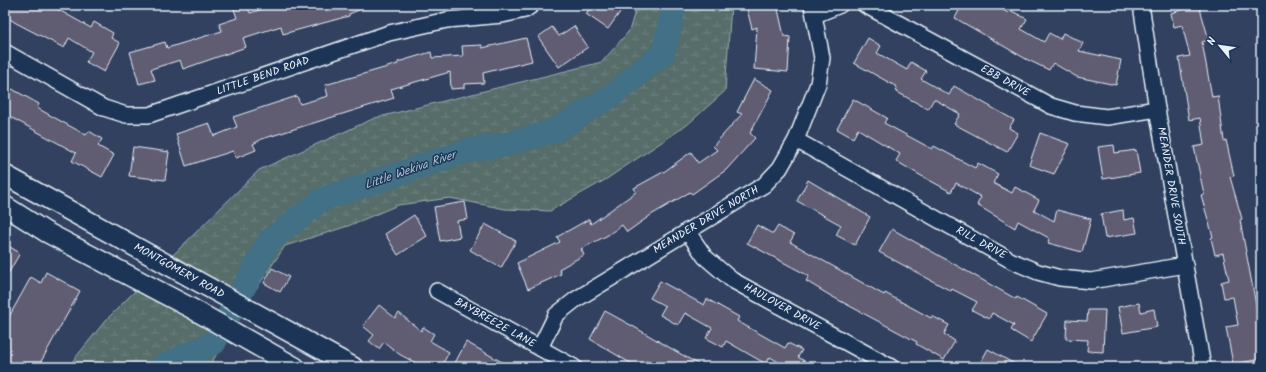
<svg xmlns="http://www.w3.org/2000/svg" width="1266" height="372" font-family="Kalam,sans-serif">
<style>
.wetland{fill:url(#wetland-marsh);stroke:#9fafb1}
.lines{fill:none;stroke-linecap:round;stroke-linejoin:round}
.river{stroke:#426f86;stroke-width:24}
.building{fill:#615c72;stroke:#e8f1f8}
.minor-casing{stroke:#e8f1f8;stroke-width:18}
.major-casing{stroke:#e8f1f8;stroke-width:22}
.minor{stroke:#1d3557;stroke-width:15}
.major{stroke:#1d3557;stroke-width:19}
.labels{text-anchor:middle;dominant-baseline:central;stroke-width:3;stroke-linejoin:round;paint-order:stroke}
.street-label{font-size:11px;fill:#e8f1f8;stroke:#1d3557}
.water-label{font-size:12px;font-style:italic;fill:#aec4d0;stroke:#1d3557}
</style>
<defs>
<pattern id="wetland-marsh" width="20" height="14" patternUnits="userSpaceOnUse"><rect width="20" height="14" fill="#566d6a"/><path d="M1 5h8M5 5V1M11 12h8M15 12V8" fill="none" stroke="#6e8280"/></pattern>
</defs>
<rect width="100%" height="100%" fill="#31415f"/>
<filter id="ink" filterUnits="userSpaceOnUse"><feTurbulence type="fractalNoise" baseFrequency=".025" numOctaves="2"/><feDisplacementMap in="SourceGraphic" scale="8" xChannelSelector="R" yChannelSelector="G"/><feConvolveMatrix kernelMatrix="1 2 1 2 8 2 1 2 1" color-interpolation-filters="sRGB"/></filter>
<g filter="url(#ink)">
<g class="wetland">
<path d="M 637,5 L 731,5 L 725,91 L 687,125 L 605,180 L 550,211 L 505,209 L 450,198 L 398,205 L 348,226 L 285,246 L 248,301 L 170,258 L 259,170 L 375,118 L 602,62 L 629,31 Z"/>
<path d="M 138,288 L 227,337 L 209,367 L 68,367 L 105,321 Z"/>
</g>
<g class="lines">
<path class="river" d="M 161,367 L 214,343 L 269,241 L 321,200 L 469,150 L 504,145 L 554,131 L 611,96 L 663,53 L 675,5"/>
</g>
<g class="building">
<path d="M 5,5 L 50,5 L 91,28 L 94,22 L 113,33 L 111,38 L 120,43 L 104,72 L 86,62 L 92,52 L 69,38 L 64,48 L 16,23 L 5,16 Z"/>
<path d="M 247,5 L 250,13 L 275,5 L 371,5 L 349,14 L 349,16 L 283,34 L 281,26 L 243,38 L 246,47 L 183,69 L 180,60 L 151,69 L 155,80 L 139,84 L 130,52 L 165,42 L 167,48 L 222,31 L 219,24 L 237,18 L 234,9 Z"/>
<path d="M 592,5 L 625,5 L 608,29 L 586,14 Z"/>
<path d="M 746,5 L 777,5 L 784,36 L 790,37 L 788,72 L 754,69 L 757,27 L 752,29 Z"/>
<path d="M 962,5 L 994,5 L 1008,13 L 1010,10 L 1027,19 L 1021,29 L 1044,42 L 1049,33 L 1060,39 L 1063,33 L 1083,43 L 1079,51 L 1121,60 L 1116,85 L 1077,77 L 1053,63 L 1049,70 L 1026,59 L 955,18 Z"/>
<path d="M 1199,5 L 1209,40 L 1202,42 L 1212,97 L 1218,96 L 1224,141 L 1226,140 L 1234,176 L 1230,177 L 1242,219 L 1240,220 L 1259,321 L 1261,321 L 1261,359 L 1233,364 L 1226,327 L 1238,325 L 1233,297 L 1224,298 L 1221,282 L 1229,280 L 1223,253 L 1215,255 L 1211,238 L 1213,237 L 1201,195 L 1204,194 L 1194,147 L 1204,145 L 1200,118 L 1189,120 L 1179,58 L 1190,56 L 1182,25 L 1174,27 L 1171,13 Z"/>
<path d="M 574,26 L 588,47 L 559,67 L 538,37 L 552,27 L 559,36 Z"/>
<path d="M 526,38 L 532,61 L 483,73 L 484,83 L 464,84 L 464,88 L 451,89 L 450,72 L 391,89 L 394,98 L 262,139 L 253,144 L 256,150 L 236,158 L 233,151 L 186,166 L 176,134 L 209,123 L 214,136 L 237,127 L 233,117 L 297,96 L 300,104 L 328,96 L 325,85 L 398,64 L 398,62 L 431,52 L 432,58 L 463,56 L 462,46 L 482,45 L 482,48 Z"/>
<path d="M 868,38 L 881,46 L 877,53 L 907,70 L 911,62 L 926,71 L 921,79 L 949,95 L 954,86 L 1014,120 L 1009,128 L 1018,133 L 1007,152 L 954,124 L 960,114 L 934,99 L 928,109 L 895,91 L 897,87 L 854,63 Z"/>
<path d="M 754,79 L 773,90 L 750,133 L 755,138 L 726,170 L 692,194 L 690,192 L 651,215 L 627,232 L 622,225 L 608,235 L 581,249 L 584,255 L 559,269 L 561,274 L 528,289 L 517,263 L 560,242 L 557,237 L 589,219 L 591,224 L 636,192 L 634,188 L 665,171 L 691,152 L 698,163 L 717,150 L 713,146 L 742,114 L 737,112 Z"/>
<path d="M 5,85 L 39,104 L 37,108 L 86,135 L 89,131 L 102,139 L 98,146 L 114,155 L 102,177 L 72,161 L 76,153 L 5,114 Z"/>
<path d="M 853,99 L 887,118 L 884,123 L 932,149 L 934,146 L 975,168 L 978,163 L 998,174 L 993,183 L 1012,193 L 1015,187 L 1039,200 L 1034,210 L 1054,221 L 1057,210 L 1091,219 L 1082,252 L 1048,243 L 1049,238 L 1018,221 L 1015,228 L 977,205 L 981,197 L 956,183 L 951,192 L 918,174 L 896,161 L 900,154 L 858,129 L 853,138 L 837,129 Z"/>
<path d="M 1040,133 L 1070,144 L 1054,174 L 1029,165 Z"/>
<path d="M 1114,145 L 1115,153 L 1136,150 L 1140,173 L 1103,179 L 1098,147 Z"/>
<path d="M 133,147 L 169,152 L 165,180 L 129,176 Z"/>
<path d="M 808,180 L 870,217 L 855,245 L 836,235 L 841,225 L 797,201 Z"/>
<path d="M 465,202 L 468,219 L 457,221 L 460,237 L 440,241 L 434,207 Z"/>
<path d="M 1123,210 L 1124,220 L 1134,218 L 1137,233 L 1105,238 L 1101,214 Z"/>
<path d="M 414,215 L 427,236 L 398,255 L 385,234 Z"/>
<path d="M 485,224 L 516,241 L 501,268 L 470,250 Z"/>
<path d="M 757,225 L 773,234 L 778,226 L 794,235 L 790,242 L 884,295 L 885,293 L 931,318 L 932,316 L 949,325 L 944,334 L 955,341 L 944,360 L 916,344 L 917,342 L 831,296 L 806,281 L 809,276 L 747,243 Z"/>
<path d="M 892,229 L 1016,299 L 1017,297 L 1047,314 L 1031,342 L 1011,330 L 1014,325 L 992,313 L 989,319 L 972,310 L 977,302 L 952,289 L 951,291 L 879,252 Z"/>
<path d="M 5,244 L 20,253 L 5,279 Z"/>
<path d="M 272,268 L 289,277 L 280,292 L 264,283 Z"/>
<path d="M 46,272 L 80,291 L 38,367 L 5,367 L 5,324 L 31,277 L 41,283 Z"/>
<path d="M 660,281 L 704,305 L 707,299 L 739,317 L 737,321 L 785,348 L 788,343 L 802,350 L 798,357 L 814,367 L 787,367 L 770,357 L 766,364 L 726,341 L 723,347 L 706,338 L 712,328 L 685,313 L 678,325 L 660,315 L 665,306 L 650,298 Z"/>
<path d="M 1139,303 L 1141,312 L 1154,309 L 1157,327 L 1123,333 L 1118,307 Z"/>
<path d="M 379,305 L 395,318 L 399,313 L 421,331 L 423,327 L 434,334 L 430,341 L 449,352 L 441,367 L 423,367 L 399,354 L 384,342 L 379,349 L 369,341 L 374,335 L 363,326 Z"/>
<path d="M 1088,310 L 1105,310 L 1103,352 L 1087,351 L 1088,340 L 1066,339 L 1067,320 L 1087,321 Z"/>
<path d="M 605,311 L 636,328 L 703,367 L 658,367 L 646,361 L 643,367 L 638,367 L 625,360 L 590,339 Z"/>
<path d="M 466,342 L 511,367 L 463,367 L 455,363 Z"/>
<path d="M 988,349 L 1020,367 L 978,367 Z"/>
</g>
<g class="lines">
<defs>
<g id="minor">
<path d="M 865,5 L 1051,106 L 1075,113 L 1107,117 L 1157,109"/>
<path d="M 1141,5 L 1157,109 L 1203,367"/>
<path d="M 815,15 L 840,5"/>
<path d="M 5,52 L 104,108 L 126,115 L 149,115 L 389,33 L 447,20 L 502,15 L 525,10 L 532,5"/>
<path d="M 796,140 L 1012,261 L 1038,272 L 1060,278 L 1091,281 L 1185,265"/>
<path d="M 687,231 L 705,257 L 732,280 L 891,367"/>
<path d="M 437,291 L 574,367"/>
<path d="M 540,348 L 556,315 L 575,300 L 764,185 L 780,168 L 796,140 L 818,84 L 822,58 L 812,5"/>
</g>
<g id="major">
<path d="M 5,175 L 353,367"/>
<path d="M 5,206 L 46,232 L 189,307 L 295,367"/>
</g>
</defs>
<use href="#minor" class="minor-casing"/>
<use href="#major" class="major-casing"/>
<use href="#minor" class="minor"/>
<use href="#major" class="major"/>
</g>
</g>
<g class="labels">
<g class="street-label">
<text transform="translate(263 76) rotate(-19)">LITTLE BEND ROAD</text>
<text transform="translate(1005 81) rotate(29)">EBB DRIVE</text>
<text transform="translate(1171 186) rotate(80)">MEANDER DRIVE SOUTH</text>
<text transform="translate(706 220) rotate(-31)">MEANDER DRIVE NORTH</text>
<text transform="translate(981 243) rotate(29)">RILL DRIVE</text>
<text transform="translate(179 271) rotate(29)">MONTGOMERY ROAD</text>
<text transform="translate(782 307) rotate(29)">HAULOVER DRIVE</text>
<text transform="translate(495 323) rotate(29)">BAYBREEZE LANE</text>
</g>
<g class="water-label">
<text transform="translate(410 170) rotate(-19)">Little Wekiva River</text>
</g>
</g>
<rect width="1266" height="372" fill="none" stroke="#1d3557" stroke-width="20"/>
<rect x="10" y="10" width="1246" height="352" fill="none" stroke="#e8f1f8" stroke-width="1.5" filter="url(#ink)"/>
<g transform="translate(1220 46) rotate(299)" stroke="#1d3557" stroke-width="3" paint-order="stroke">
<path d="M0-3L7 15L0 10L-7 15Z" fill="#e8f1f8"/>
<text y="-6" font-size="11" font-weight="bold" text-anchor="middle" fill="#e8f1f8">N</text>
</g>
</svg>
